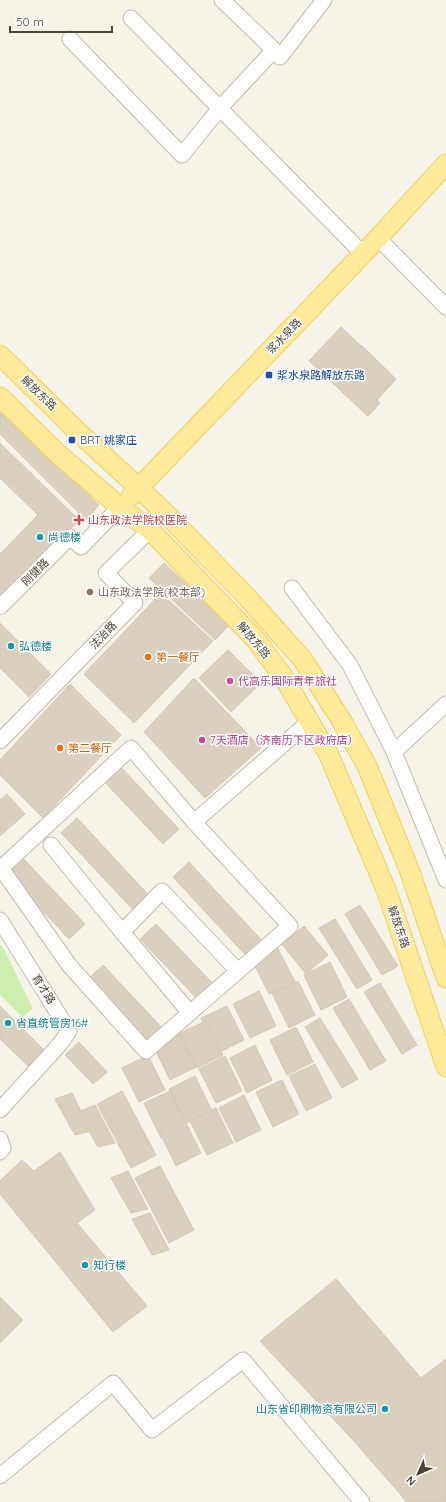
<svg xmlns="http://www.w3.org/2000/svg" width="446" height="1502" font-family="Quicksand,'Noto Sans SC',sans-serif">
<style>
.green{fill:#ccefad}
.building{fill:#d9d0bd;stroke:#d5c9af}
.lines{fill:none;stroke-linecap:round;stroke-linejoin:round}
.minor-casing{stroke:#c3bcaa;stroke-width:17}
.major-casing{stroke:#f2d15b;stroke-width:21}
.minor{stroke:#fff;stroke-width:15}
.major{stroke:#ffea99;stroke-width:19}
.transit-dot{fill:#1a4fb4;stroke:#fff;stroke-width:1.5}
.health-dot{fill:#e0444e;stroke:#fff;stroke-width:1.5}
.culture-dot{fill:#0f9aa8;stroke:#fff;stroke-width:1.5}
.education-dot{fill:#8d6e63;stroke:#fff;stroke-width:1.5}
.food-dot{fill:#e8710a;stroke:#fff;stroke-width:1.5}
.hotel-dot{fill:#d1479c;stroke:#fff;stroke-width:1.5}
.labels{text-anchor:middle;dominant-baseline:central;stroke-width:3;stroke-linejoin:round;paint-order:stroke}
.street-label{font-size:11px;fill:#4b4536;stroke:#fff}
.transit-label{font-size:11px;fill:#164399;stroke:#fff;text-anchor:start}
.health-label{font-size:11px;fill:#be3a42;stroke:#fff;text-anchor:start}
.culture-label{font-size:11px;fill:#0d838f;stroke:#fff;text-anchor:start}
.education-label{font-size:11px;fill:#785e54;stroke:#fff;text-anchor:start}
.food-label{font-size:11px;fill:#c56008;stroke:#fff;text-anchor:start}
.hotel-label{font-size:11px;fill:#b23c85;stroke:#fff;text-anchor:start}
</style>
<rect width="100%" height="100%" fill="#f6f3e9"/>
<path class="green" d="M 0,945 L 4,949 L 33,1009 L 22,1017 L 0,995 Z"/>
<g class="building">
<path d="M 341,327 L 396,379 L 377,400 L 380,403 L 368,416 L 309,361 Z"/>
<path d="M 361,345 L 396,379 L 384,392 L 379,387 L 372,395 L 380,403 L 368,416 L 325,375 L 339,361 L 347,369 L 353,362 L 348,358 Z"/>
<path d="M 2,412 L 99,505 L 86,520 L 0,434 L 0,414 Z"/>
<path d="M 0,443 L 79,520 L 0,602 L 0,554 L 38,515 L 0,478 Z"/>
<path d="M 164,563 L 230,624 L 215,640 L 149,578 Z"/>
<path d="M 161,593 L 213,641 L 134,723 L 84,674 Z"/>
<path d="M 0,623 L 51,674 L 29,697 L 0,668 Z"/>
<path d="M 228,650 L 261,683 L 231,712 L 199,678 Z"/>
<path d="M 194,678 L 261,748 L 205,798 L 144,732 Z"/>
<path d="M 70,684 L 121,735 L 43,818 L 0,775 L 0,760 Z"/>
<path d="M 116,762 L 179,829 L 163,844 L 100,777 Z"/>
<path d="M 7,794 L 25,814 L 0,836 L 0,800 Z"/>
<path d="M 77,818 L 154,901 L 138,915 L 61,833 Z"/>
<path d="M 22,857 L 85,924 L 69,939 L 6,872 Z"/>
<path d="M 189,862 L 266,945 L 250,960 L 173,877 Z"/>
<path d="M 360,905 L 398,966 L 382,975 L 345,914 Z"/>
<path d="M 335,919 L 372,980 L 357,989 L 319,928 Z"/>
<path d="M 156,924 L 220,991 L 204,1006 L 140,939 Z"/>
<path d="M 304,926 L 328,955 L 306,974 L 282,944 Z"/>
<path d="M 277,947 L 295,982 L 269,994 L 252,960 Z"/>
<path d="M 330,962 L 347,997 L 321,1010 L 304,975 Z"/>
<path d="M 103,965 L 166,1032 L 150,1047 L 87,980 Z"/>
<path d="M 298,981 L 315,1015 L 289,1028 L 272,993 Z"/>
<path d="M 380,983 L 417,1045 L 402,1054 L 364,992 Z"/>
<path d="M 259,991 L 276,1026 L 250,1038 L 233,1004 Z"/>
<path d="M 349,999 L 386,1061 L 370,1070 L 333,1008 Z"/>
<path d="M 0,1006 L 44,1050 L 28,1066 L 0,1039 Z"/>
<path d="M 227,1006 L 244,1040 L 218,1053 L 201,1018 Z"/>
<path d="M 320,1018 L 358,1079 L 342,1088 L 305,1027 Z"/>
<path d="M 206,1021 L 223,1055 L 197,1068 L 180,1033 Z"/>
<path d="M 296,1027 L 313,1062 L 287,1075 L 270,1040 Z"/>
<path d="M 179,1033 L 196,1067 L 170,1080 L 153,1045 Z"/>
<path d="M 79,1042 L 107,1072 L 93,1084 L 65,1055 Z"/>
<path d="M 255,1045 L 272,1080 L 247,1093 L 230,1058 Z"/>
<path d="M 148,1055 L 165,1090 L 139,1102 L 122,1068 Z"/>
<path d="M 225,1056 L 242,1091 L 216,1103 L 199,1069 Z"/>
<path d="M 315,1064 L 332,1098 L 306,1111 L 289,1076 Z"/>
<path d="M 195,1076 L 212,1111 L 187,1123 L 169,1089 Z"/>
<path d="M 282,1080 L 299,1114 L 273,1127 L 256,1092 Z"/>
<path d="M 122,1091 L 156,1155 L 131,1168 L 97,1104 Z"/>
<path d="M 170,1091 L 187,1126 L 161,1138 L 144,1103 Z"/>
<path d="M 72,1093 L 91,1131 L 75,1135 L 55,1099 Z"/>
<path d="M 244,1095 L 261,1130 L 236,1142 L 219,1108 Z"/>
<path d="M 95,1105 L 115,1143 L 98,1147 L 78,1112 Z"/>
<path d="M 216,1108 L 233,1143 L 207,1155 L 190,1121 Z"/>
<path d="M 184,1119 L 201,1153 L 176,1166 L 159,1131 Z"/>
<path d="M 60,1152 L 95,1210 L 77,1223 L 147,1306 L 113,1332 L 0,1194 L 0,1181 L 22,1160 L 34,1171 Z"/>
<path d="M 160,1166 L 194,1230 L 169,1243 L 135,1178 Z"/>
<path d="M 128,1171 L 148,1209 L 131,1213 L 111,1178 Z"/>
<path d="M 150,1213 L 169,1250 L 152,1255 L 132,1219 Z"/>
<path d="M 336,1279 L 421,1378 L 446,1359 L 446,1502 L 407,1502 L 353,1440 L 260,1341 Z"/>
<path d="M 0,1297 L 23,1320 L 0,1343 Z"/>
</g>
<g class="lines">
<defs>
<g id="minor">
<path d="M 131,18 L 363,254"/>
<path d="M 70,39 L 182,155 L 220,108 L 274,50 L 222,0"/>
<path d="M 280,57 L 324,0"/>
<path d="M 378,238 L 446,307"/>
<path d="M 292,588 L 350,665 L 394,752"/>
<path d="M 0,607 L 70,537 L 81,547 L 120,507"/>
<path d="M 446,704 L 394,752 L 446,880"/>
<path d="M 0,741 L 135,603 L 106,573 L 150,530"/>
<path d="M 131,748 L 194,822 L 290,926 L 146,1051 L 69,965 L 1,868 Z"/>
<path d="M 194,822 L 309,722"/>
<path d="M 51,845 L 122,932 L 162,891 L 238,971"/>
<path d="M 0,920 L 69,1031 L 60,1044 L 0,1110"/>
<path d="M 122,932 L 190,1013"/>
<path d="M 0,1139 L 3,1148 L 0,1152"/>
<path d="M 0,1476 L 113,1383 L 152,1430 L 243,1360 L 362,1502"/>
</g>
<g id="major">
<path d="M 0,355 L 79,433 L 139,488 L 165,513 L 246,596 L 303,660 L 343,723 L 367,766 L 410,872 L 446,978"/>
<path d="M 0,397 L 58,454 L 120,507 L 150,530 L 256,640 L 284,678 L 329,755 L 387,892 L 446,1067"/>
<path d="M 131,496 L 378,238 L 446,164"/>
</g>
</defs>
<use href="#minor" class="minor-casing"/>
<use href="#major" class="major-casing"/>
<use href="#minor" class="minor"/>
<use href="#major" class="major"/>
</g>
<g class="transit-dot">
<rect x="265" y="371" width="8" height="8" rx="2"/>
<rect x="68" y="436" width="8" height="8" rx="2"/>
</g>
<path class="health-dot" d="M77 514h4v4h4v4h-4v4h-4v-4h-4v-4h4z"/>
<g class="culture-dot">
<circle cx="40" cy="537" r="4"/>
<circle cx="11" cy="646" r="4"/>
<circle cx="8" cy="1023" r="4"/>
<circle cx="85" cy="1265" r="4"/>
<circle cx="385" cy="1409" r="4"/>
</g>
<circle class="education-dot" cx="90" cy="592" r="4"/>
<g class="food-dot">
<circle cx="148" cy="657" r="4"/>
<circle cx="60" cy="748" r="4"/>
</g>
<g class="hotel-dot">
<circle cx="230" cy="681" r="4"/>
<circle cx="202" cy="740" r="4"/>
</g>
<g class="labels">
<g class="street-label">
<text transform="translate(284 336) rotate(-46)">浆水泉路</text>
<text transform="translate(39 393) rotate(44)">解放东路</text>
<text transform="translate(35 572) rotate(-45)">刚健路</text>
<text transform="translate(103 635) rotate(-46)">法治路</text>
<text transform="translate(254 640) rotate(50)">解放东路</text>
<text transform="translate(399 927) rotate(71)">解放东路</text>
<text transform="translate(44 989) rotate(58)">育才路</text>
</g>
<g class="transit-label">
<text x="277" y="375">浆水泉路解放东路</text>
<text x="80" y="440">BRT 姚家庄</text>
</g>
<g class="health-label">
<text x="88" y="520">山东政法学院校医院</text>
</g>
<g class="culture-label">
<text x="48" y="537">尚德楼</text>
<text x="19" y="646">弘德楼</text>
<text x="16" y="1023">省直统管房16#</text>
<text x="93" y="1265">知行楼</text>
<text x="377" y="1409" text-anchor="end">山东省印刷物资有限公司</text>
</g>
<g class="education-label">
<text x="98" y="592">山东政法学院(校本部)</text>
</g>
<g class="food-label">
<text x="156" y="657">第一餐厅</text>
<text x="68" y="748">第二餐厅</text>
</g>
<g class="hotel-label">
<text x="238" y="681">代高乐国际青年旅社</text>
<text x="210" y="740">7天酒店（济南历下区政府店）</text>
</g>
</g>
<g transform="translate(418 1474) rotate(225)" stroke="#ffffff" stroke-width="3" paint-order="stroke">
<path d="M0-3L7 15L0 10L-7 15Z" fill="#4b4536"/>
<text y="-6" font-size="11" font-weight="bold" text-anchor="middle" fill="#4b4536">N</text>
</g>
<path d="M10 26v6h102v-6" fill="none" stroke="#4b4536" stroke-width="2"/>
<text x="16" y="26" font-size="12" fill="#4b4536" stroke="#ffffff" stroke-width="3" paint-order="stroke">50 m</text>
</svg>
